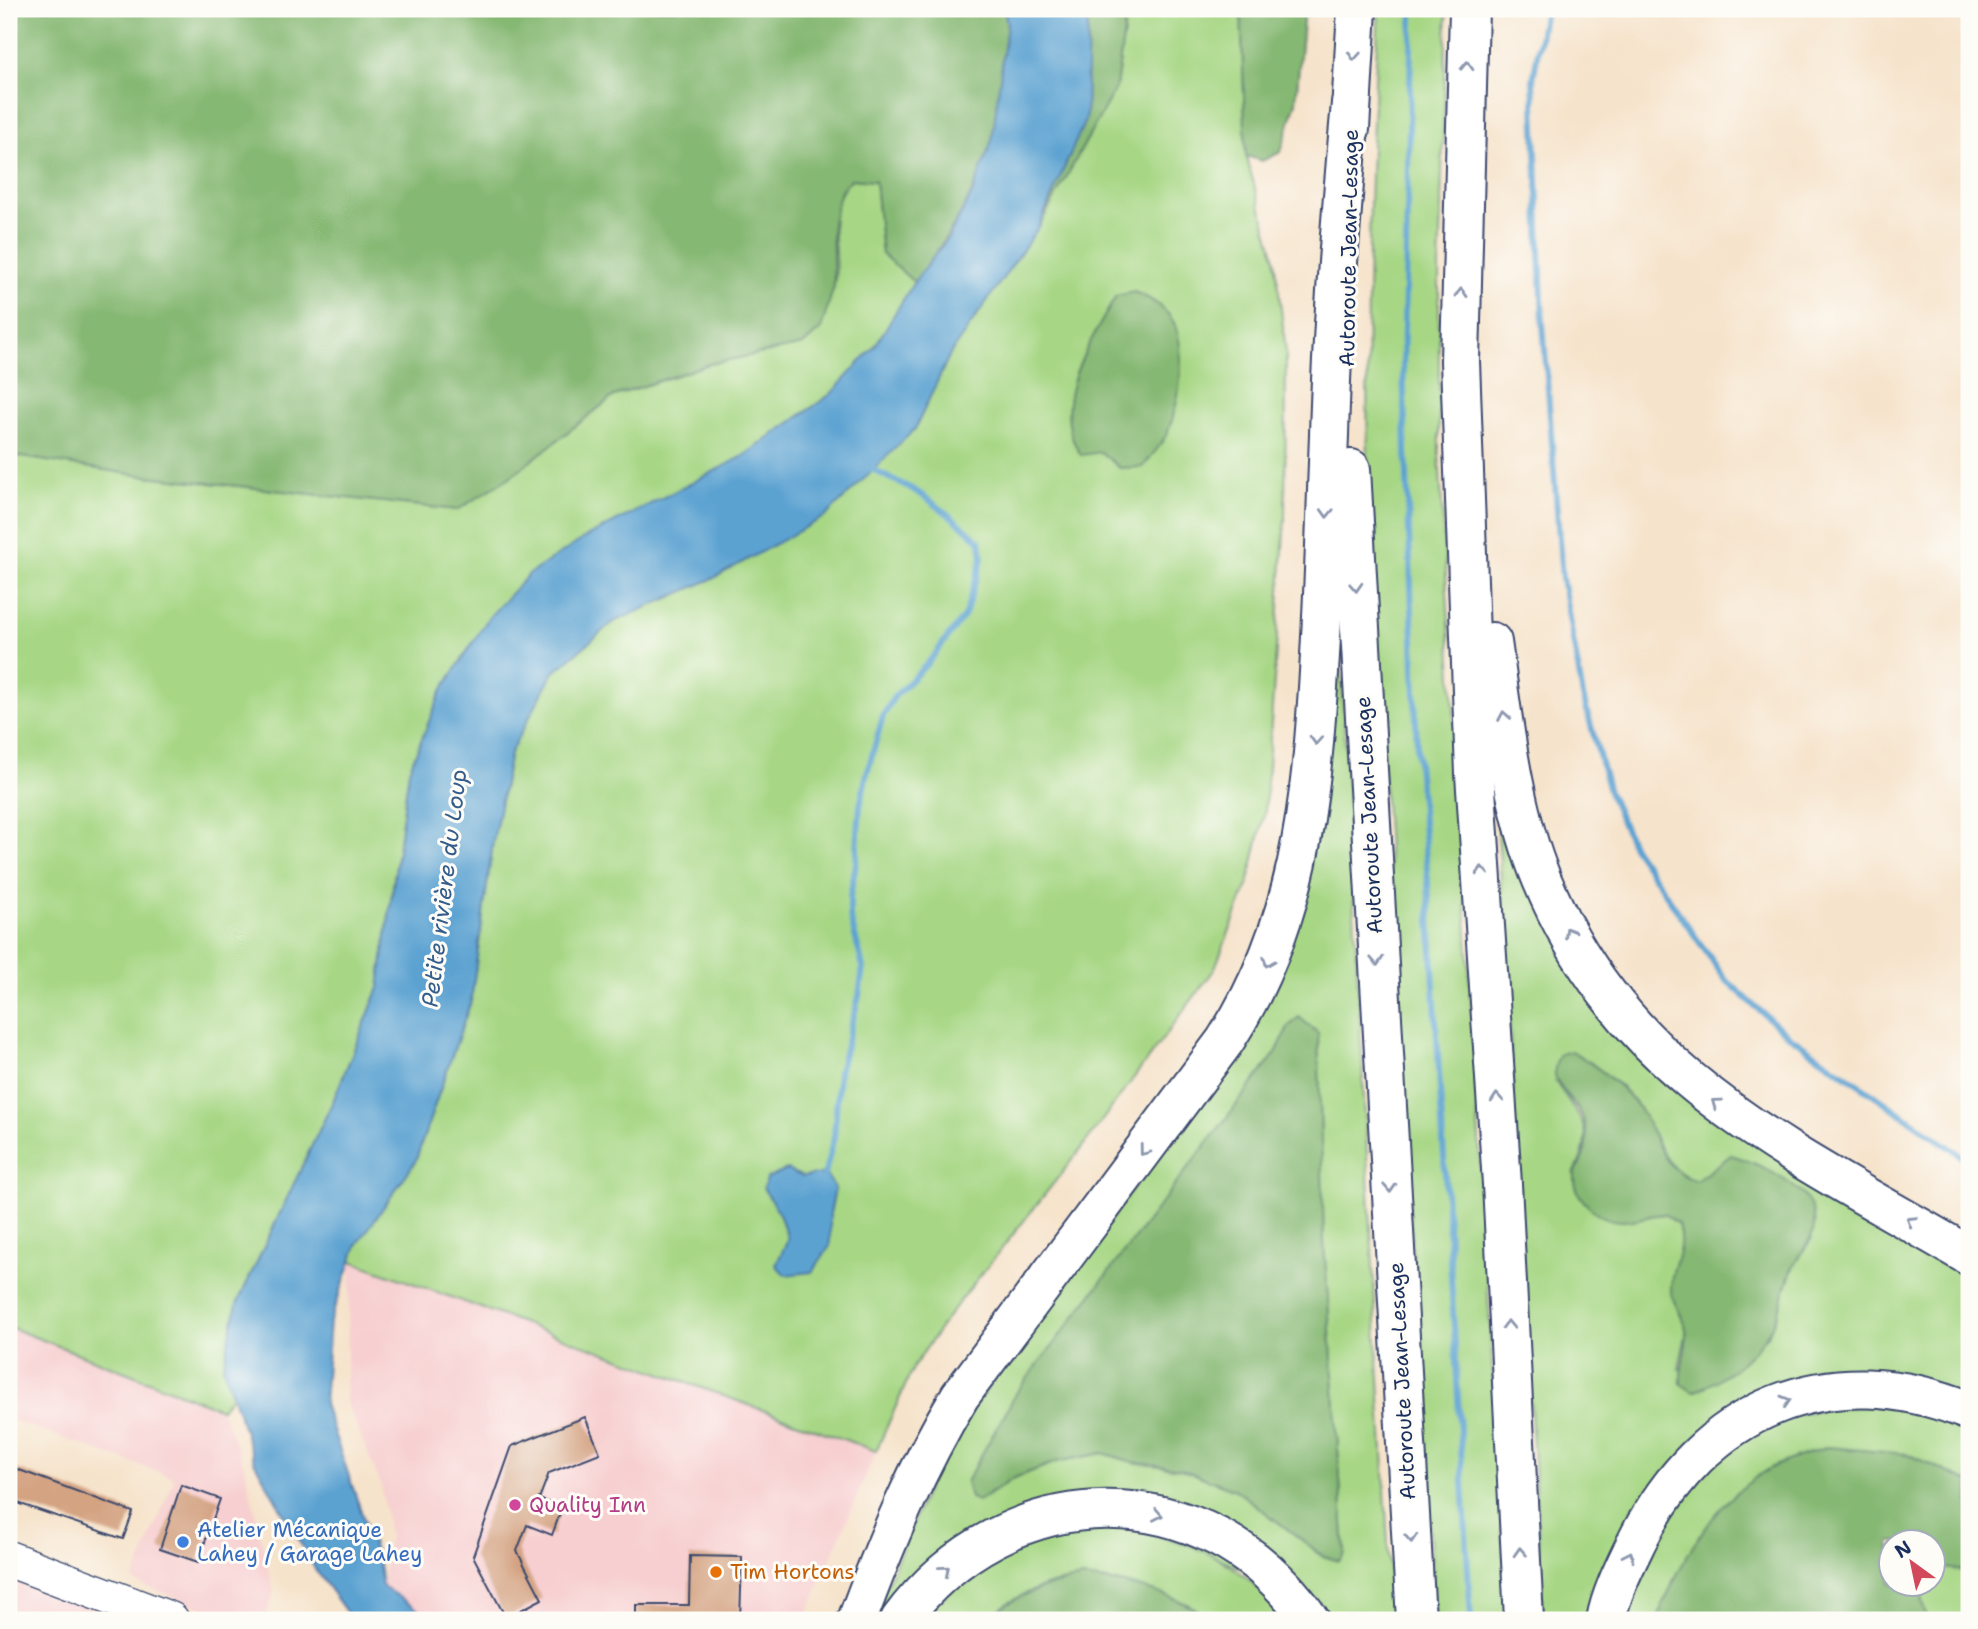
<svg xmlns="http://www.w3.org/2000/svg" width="1978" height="1629" font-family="'Shantell Sans',sans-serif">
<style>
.built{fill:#f7cfd0}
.green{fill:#a7d785;stroke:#618372;stroke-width:2;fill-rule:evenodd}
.forest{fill:#85b872;stroke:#507468;stroke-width:2}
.water{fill:#5ba2d1;stroke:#3b6898;stroke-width:2}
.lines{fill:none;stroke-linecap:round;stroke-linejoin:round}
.stream{stroke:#5ba2d1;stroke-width:6}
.building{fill:#d4a382}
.primary-casing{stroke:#3c4a6e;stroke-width:38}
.motorway-casing{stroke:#3c4a6e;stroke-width:42}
.primary{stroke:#fff;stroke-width:35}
.motorway{stroke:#fff;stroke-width:38}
.oneway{stroke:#8d97ae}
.hotel-dot{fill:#d1479c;stroke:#fdfcf7;stroke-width:2.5}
.shop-dot{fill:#3f7fe0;stroke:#fdfcf7;stroke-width:2.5}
.food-dot{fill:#e8710a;stroke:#fdfcf7;stroke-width:2.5}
.labels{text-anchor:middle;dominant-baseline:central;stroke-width:6;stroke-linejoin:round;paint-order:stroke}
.street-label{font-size:21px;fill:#1b2f5e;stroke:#fdfcf7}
.hotel-label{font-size:21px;fill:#b23c85;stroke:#fdfcf7;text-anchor:start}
.shop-label{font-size:21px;fill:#366cbe;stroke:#fdfcf7;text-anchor:start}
.food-label{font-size:21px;fill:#c56008;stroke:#fdfcf7;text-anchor:start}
.water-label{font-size:23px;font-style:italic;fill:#355d8c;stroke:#fdfcf7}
</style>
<rect width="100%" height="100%" fill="#fdfcf7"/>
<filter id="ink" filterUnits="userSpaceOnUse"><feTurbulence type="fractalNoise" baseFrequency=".0143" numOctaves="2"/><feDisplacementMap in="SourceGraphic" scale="14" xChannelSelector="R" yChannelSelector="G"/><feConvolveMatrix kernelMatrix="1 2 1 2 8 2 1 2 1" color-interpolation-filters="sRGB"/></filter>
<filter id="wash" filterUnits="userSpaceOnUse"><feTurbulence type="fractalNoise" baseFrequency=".00686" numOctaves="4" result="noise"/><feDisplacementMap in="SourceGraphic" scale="28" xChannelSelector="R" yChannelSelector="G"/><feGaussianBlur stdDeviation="1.57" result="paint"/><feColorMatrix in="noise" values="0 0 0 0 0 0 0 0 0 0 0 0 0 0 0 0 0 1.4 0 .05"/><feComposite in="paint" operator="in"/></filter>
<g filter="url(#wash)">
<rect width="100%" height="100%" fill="#f6e3cb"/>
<g class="built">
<path d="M 351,1261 L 876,1451 L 805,1620 L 434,1620 L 382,1586 L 389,1535 L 381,1485 L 345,1399 Z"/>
<path d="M 9,1327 L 221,1409 L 244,1465 L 274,1593 L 264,1620 L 233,1620 L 133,1581 L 175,1478 L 9,1419 Z"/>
<path d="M 9,1576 L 125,1620 L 9,1620 Z"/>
</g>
<g class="green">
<path d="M 1127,9 L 1241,9 L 1246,156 L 1275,258 L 1286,352 L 1285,519 L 1265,810 L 1248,885 L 1214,970 L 1080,1150 L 949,1315 L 914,1366 L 876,1451 L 351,1261 L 357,1245 L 415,1162 L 471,1001 L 493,842 L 510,753 L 553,673 L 613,622 L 714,578 L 915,429 L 950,354 L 1038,228 L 1116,87 ZM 1116,296 L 1180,360 L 1178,393 L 1168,432 L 1120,468 L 1101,452 L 1068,413 L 1076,372 ZM 787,1171 L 835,1188 L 830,1214 L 830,1246 L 788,1239 L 778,1211 Z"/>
<path d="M 1379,9 L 1447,9 L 1439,270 L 1439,454 L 1507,1620 L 1435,1620 L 1369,537 C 1365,361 1368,185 1379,9 Z"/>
<path d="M 851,179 L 875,181 L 882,254 L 914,282 L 875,346 L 831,394 L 742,457 L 586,537 L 409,770 L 379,988 L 334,1099 L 237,1304 L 223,1367 L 232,1396 L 221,1409 L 9,1327 L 9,455 L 137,475 L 457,510 L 510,477 L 614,396 L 709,364 L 803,345 C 812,327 830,305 834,285 C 842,249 819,214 851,179 Z"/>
<path d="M 1333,651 L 1340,652 L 1392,1620 L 1326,1620 L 1312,1600 L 1088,1499 L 887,1620 L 872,1620 L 944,1448 L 1248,1031 ZM 1289,1026 L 1318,1033 L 1324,1242 L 1345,1553 L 1323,1556 L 1236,1490 L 1181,1469 L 1133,1462 L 1103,1453 L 1056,1462 L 1014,1478 L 987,1496 L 1017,1393 L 1276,1053 Z"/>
<path d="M 1494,758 L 1587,992 L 1969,1269 L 1969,1397 L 1731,1414 L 1595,1620 L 1543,1620 ZM 1590,1062 C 1606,1075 1627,1089 1638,1107 C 1656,1136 1661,1168 1696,1181 L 1712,1171 L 1812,1238 L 1794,1265 L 1768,1336 L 1679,1369 L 1687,1330 L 1671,1294 L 1674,1269 L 1683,1244 L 1678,1224 L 1664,1214 C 1613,1217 1595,1233 1574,1174 C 1598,1128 1579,1118 1555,1081 Z"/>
<path d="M 1887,1405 L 1957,1423 L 1969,1430 L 1969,1482 L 1907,1454 L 1674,1579 L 1657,1620 L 1627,1620 C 1654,1529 1709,1430 1812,1411 C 1836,1407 1862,1407 1887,1405 Z"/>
<path d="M 1121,1526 C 1166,1537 1215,1548 1250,1581 C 1263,1593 1275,1607 1287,1620 C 1271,1620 1225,1625 1212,1620 C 1202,1617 1195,1607 1185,1603 C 1111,1573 1049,1565 986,1620 L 919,1620 L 973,1569 L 1043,1536 Z"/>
<path d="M 1947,1568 L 1969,1572 L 1969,1620 L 1927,1620 L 1922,1597 L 1924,1585 L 1932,1584 L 1933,1571 Z"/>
</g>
<g class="forest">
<path d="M 9,9 L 1004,9 L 1007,24 C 1002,62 1002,105 992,142 C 977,194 947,239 914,282 L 882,254 L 875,181 L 851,179 L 841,190 L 832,224 L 834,286 L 821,329 L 803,345 L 709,364 L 614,396 L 510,477 L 457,510 L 137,475 L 9,455 Z"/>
<path d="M 1088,9 L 1127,9 L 1116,87 L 1038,228 L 1086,118 Z"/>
<path d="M 1241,9 L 1304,9 L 1296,102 L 1281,152 L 1262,161 L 1246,156 Z"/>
<path d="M 1134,292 C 1149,297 1168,309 1175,325 C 1186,355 1180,402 1168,431 C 1163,444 1151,456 1143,467 L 1120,468 L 1101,452 L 1081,455 C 1046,405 1091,341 1116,296 Z"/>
<path d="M 1299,1017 L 1318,1033 L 1324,1242 L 1345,1553 L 1339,1561 L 1323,1556 L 1236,1490 L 1181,1469 L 1133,1462 L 1103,1453 L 1056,1462 L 1014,1478 L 978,1501 L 970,1498 L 966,1482 L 1017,1392 L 1276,1053 L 1289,1026 Z"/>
<path d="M 1572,1051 C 1595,1065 1617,1082 1635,1103 C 1659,1131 1655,1166 1696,1181 L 1731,1155 C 1756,1162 1810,1187 1814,1216 C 1817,1237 1803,1248 1794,1264 C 1786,1279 1784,1299 1777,1315 C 1763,1350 1728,1379 1693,1392 L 1681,1384 C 1679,1366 1689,1347 1686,1329 C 1684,1315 1671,1303 1671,1288 C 1671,1260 1686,1256 1678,1224 L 1664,1214 C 1650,1215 1635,1221 1621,1221 C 1600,1221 1573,1199 1575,1176 C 1575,1171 1579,1166 1581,1161 C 1588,1147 1588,1129 1581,1114 C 1569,1092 1544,1082 1560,1054 Z"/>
<path d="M 1827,1447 L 1907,1454 L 1969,1482 L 1969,1572 L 1947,1568 L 1933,1571 L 1932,1542 L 1890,1542 L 1890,1584 L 1925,1584 L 1922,1597 L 1927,1620 L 1657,1620 C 1680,1562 1708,1509 1762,1473 C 1780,1461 1806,1455 1827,1447 Z"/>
<path d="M 1082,1578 C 1130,1583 1173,1592 1212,1620 L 986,1620 C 1015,1595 1044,1585 1082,1578 Z"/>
</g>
<g class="water">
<path d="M 1004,9 L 1088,9 L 1086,118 L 1038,228 L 950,354 L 915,429 L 826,516 L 714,578 L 613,622 L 553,673 L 510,753 L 493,842 L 471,1001 L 415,1162 L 357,1245 L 330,1321 L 324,1404 L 379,1563 L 382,1586 L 434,1620 L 352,1620 L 315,1569 L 255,1463 L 223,1367 L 237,1304 L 334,1099 L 379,988 L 409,770 L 441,692 L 489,617 L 529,574 L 586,537 L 742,457 L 831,394 L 875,346 L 914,282 L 948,238 L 972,194 L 992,140 L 1007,24 Z"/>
<path d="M 787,1170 L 803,1177 L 825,1173 L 835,1188 L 830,1214 L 830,1246 L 812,1272 L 785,1275 L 776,1265 L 788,1239 L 778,1211 L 763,1188 L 767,1178 Z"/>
</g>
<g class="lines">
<g class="stream">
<path d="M 1412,9 L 1403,367 L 1417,750 L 1428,883 L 1471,1620"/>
<path d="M 1545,9 L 1533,80 L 1543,324 L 1562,578 L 1583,696 L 1609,792 L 1633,847 L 1725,979 L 1785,1033 L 1969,1161"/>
<path d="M 825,1173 L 834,1137 L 839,1072 L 859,996 L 863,967 L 850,916 L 850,897 L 856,863 L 860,806 L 866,777 L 883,716 L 894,697 L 927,664 L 965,615 L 982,559 L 980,541 C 963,526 926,495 906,486 C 892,479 881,475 867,466"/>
</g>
</g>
<g id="blocks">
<g class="building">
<path d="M 585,1417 L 600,1453 L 549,1473 L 539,1499 L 562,1508 L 552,1535 L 527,1525 L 517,1551 L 542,1599 L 506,1618 L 473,1556 L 512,1446 Z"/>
<path d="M 14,1468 L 133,1512 L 123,1539 L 9,1500 L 9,1469 L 13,1471 Z"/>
<path d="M 181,1485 L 220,1499 L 198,1562 L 160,1549 Z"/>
<path d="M 690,1556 L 742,1557 L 740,1620 L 636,1620 L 636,1605 L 689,1605 Z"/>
</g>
</g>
</g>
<g filter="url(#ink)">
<use href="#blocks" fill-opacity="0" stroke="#3c4a6e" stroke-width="2"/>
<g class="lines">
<defs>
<path id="primary" d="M 9,1559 L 171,1620"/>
<g id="motorway">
<path d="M 1469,9 L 1460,361 L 1475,774 L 1502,1184 L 1524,1620"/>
<path d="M 1350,129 L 1357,9"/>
<path d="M 1351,469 L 1416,1620"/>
<path d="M 1492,642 C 1503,718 1512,808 1542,880 C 1626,1082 1794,1152 1969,1256"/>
<path d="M 857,1620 C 886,1542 917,1467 960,1396 L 1225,1041 C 1299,926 1311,805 1319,672 C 1324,593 1326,514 1329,435 C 1332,324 1341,213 1351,103"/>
<path d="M 900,1620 C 1006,1476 1206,1470 1310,1620"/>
<path d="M 1606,1620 C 1611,1593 1625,1566 1637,1541 C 1703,1408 1829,1354 1969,1411"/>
</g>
</defs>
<use href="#primary" class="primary-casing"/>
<use href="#motorway" class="motorway-casing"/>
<use href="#primary" class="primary"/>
<use href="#motorway" class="motorway"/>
</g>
<defs><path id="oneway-chevron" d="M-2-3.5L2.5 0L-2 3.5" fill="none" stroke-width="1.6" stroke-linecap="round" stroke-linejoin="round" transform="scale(1.75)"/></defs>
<g class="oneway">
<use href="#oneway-chevron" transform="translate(1354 56) rotate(94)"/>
<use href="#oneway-chevron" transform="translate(1467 66) rotate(-88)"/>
<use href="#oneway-chevron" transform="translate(1461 293) rotate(-89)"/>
<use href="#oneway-chevron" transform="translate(1327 513) rotate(92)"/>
<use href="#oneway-chevron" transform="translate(1356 587) rotate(87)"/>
<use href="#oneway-chevron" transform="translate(1504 716) rotate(-100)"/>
<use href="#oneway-chevron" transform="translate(1316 740) rotate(93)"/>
<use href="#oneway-chevron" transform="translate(1482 871) rotate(-94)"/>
<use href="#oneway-chevron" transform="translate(1569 932) rotate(-121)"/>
<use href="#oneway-chevron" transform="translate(1377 961) rotate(87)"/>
<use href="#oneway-chevron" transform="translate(1268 962) rotate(112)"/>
<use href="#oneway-chevron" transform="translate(1497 1098) rotate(-94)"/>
<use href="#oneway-chevron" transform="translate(1716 1103) rotate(-144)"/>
<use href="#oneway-chevron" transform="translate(1144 1151) rotate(127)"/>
<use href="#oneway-chevron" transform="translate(1390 1188) rotate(87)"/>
<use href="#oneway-chevron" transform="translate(1911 1221) rotate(-149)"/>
<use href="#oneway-chevron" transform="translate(1508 1325) rotate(-92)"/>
<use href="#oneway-chevron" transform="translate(1786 1401) rotate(-17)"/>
<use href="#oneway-chevron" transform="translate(1158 1515) rotate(11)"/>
<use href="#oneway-chevron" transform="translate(1411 1538) rotate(87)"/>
<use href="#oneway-chevron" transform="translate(1520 1552) rotate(-93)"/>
<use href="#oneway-chevron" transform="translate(1629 1556) rotate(-64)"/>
<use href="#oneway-chevron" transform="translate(945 1570) rotate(-41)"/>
</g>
</g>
<circle class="hotel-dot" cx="515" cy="1505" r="7"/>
<circle class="shop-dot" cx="183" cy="1542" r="7"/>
<circle class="food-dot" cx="716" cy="1572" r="7"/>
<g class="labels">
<g class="street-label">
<text transform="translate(1349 248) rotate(-89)">Autoroute Jean-Lesage</text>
<text transform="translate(1369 815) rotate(-93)">Autoroute Jean-Lesage</text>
<text transform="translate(1402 1381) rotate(-93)">Autoroute Jean-Lesage</text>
</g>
<g class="hotel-label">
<text x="529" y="1505">Quality Inn</text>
</g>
<g class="shop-label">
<text x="197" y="1530">Atelier Mécanique<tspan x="197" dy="24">Lahey / Garage Lahey</tspan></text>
</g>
<g class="food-label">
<text x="730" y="1572">Tim Hortons</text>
</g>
<g class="water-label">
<text transform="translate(444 888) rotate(-83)">Petite rivière du Loup</text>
</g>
</g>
<rect width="1978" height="1629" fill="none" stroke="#fdfcf7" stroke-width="35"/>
<g transform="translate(1912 1563) rotate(327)"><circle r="33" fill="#fdfcf7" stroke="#a3aaba" stroke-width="2"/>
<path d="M0-5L12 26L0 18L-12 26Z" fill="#d1495b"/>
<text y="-10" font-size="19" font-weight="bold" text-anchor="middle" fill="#1b2f5e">N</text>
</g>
</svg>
